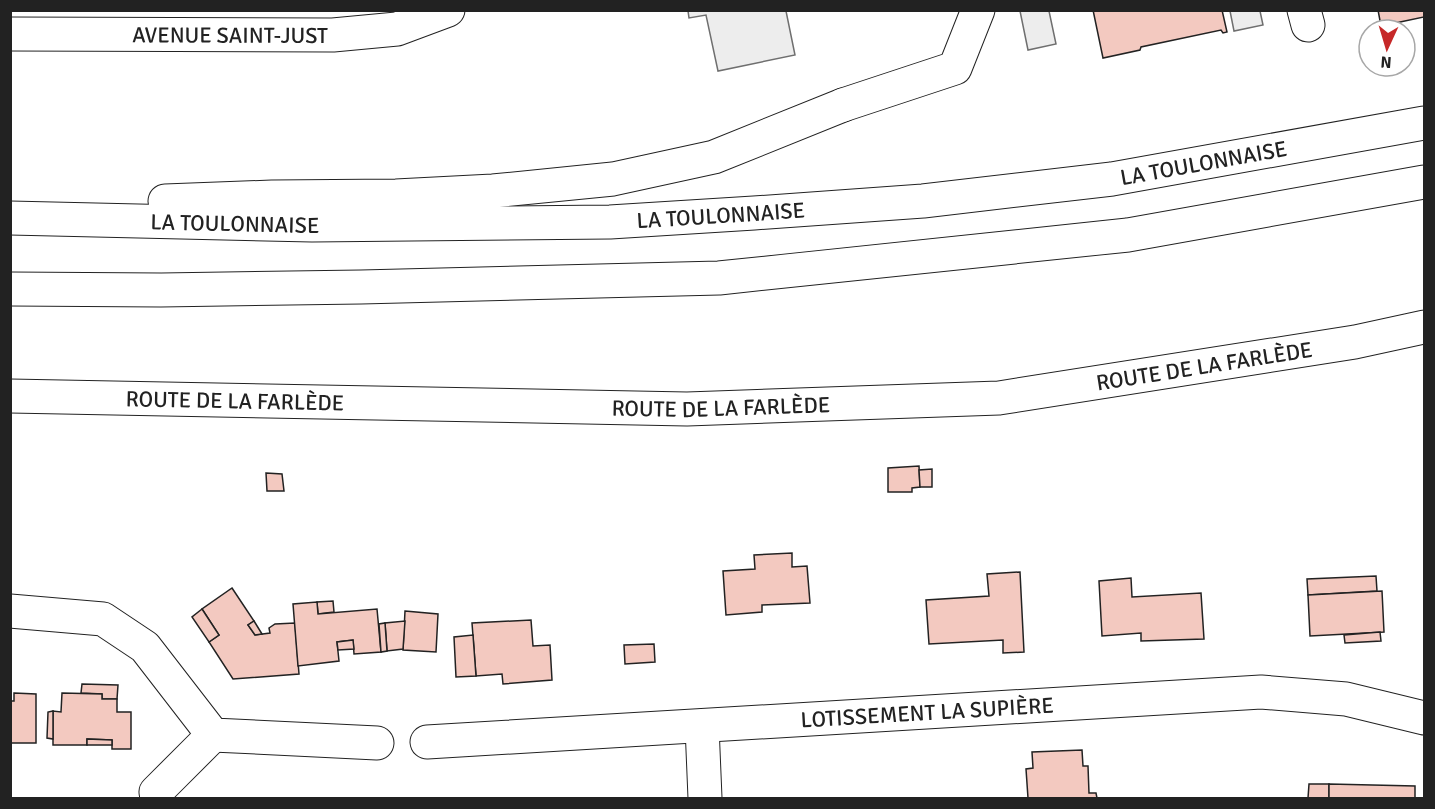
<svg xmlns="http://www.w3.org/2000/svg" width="1435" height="809" font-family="Signika,sans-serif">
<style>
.parking{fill:#ededed;stroke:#6f6f6f;stroke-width:1.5}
.building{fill:#f3c9c0;stroke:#222;stroke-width:1.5}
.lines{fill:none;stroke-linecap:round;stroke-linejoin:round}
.minor-casing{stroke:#222;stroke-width:35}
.major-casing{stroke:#222;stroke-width:35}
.highway-casing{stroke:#222;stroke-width:35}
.minor{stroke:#fff;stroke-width:33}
.major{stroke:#fff;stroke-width:33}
.highway{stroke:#fff;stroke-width:33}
.labels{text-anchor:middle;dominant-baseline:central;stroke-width:4.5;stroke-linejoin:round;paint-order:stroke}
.street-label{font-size:22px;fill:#222;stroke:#fff}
</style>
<rect width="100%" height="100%" fill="#fff"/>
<g class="parking">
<path d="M 688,11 L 786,11 L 795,55 L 718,71 L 706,15 L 689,18 Z"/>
<path d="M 1020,11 L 1049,11 L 1056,44 L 1028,50 Z"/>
<path d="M 1230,11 L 1260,11 L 1263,25 L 1234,31 Z"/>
</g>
<g class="building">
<path d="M 1093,10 L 1222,10 L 1227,32 L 1223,33 L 1221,30 L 1141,47 L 1140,50 L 1103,58 Z"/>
<path d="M 1378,10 L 1424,10 L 1424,17 L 1381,26 Z"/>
<path d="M 919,466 L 920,487 L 912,488 L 912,492 L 888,492 L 888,468 Z"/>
<path d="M 932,469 L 932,487 L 920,487 L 919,470 Z"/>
<path d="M 266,473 L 282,474 L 284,491 L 267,491 Z"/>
<path d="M 792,553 L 792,567 L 807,566 L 810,603 L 762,605 L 762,612 L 726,615 L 723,571 L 755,569 L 754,555 Z"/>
<path d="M 1020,572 L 1024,652 L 1003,653 L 1003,640 L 929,644 L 926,600 L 989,596 L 987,574 Z"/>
<path d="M 1376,576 L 1377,591 L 1308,595 L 1307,579 Z"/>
<path d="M 1131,578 L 1132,597 L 1201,593 L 1204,639 L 1141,641 L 1141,633 L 1102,636 L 1099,581 Z"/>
<path d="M 232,588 L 254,621 L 248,625 L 255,635 L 270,633 L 269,628 L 275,624 L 295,623 L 299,674 L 233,679 L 209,642 L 219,635 L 202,609 Z"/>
<path d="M 1382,591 L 1384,632 L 1310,636 L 1308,595 Z"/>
<path d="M 333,601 L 334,612 L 318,614 L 317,602 Z"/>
<path d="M 317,602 L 318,614 L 377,609 L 381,652 L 354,654 L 353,640 L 337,642 L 339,661 L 298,666 L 293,604 Z"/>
<path d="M 202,609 L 219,635 L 209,642 L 192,617 Z"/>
<path d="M 405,611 L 438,614 L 436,652 L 403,650 Z"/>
<path d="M 531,620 L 533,646 L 550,645 L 552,680 L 503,684 L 502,674 L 476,676 L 472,623 Z"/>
<path d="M 254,621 L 262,634 L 255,635 L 248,625 Z"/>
<path d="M 405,621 L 403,649 L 387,651 L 385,623 Z"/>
<path d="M 385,623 L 387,651 L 381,652 L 379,624 Z"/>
<path d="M 1380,632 L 1381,641 L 1345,643 L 1344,635 Z"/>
<path d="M 473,635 L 476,676 L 456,677 L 454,637 Z"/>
<path d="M 353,640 L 354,649 L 338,650 L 337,642 Z"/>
<path d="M 654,644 L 655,662 L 625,664 L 624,645 Z"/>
<path d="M 82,684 L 118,685 L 117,699 L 102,699 L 102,694 L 81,693 Z"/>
<path d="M 14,693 L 36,694 L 36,743 L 10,743 L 10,701 L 14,701 Z"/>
<path d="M 62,693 L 102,694 L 102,699 L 117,699 L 117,712 L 131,712 L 131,749 L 112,749 L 112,740 L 87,739 L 87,745 L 53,745 L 53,711 L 61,712 Z"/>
<path d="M 53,711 L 53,739 L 47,738 L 48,712 Z"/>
<path d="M 87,739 L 112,740 L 112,745 L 87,745 Z"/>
<path d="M 1082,750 L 1083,766 L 1088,766 L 1089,793 L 1096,793 L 1097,798 L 1028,798 L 1026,769 L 1033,768 L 1032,752 Z"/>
<path d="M 1309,784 L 1329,784 L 1329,798 L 1308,798 Z"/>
<path d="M 1329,784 L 1415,786 L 1415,798 L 1329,798 Z"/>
</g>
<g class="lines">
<defs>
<g id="minor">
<path d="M 1304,10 L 1308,25"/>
<path id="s1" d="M 10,34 L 333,35 L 397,29 L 448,10"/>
<path d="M 843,105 L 955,68 L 978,10"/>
<path d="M 10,611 L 103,619 L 145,647 L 213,735 L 377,743"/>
<path d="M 702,726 L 705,798"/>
<path id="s2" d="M 427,742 L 1261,692 L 1346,699 L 1424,718"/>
<path d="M 157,798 L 156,792 L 213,735"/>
</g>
<g id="major">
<path id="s3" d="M 10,396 L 687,409 L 999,398 L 1355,342 L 1424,327"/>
</g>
<g id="highway">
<path d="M 165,201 L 272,197 L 396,196 L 493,191 L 613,179 L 714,157 L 843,105"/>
<path id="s4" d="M 10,218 L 312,225 L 610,222 L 754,213 L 923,201 L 1112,179 L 1424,123"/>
<path d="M 10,289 L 161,290 L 361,287 L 719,278 L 1128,235 L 1424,182"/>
</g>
</defs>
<use href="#minor" class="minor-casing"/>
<use href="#major" class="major-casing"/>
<use href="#highway" class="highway-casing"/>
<use href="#minor" class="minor"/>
<use href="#major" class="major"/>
<use href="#highway" class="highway"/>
</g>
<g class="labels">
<g class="street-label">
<text stroke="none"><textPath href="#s1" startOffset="220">AVENUE SAINT-JUST</textPath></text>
<text stroke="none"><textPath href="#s4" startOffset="1197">LA TOULONNAISE</textPath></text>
<text stroke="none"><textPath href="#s4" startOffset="711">LA TOULONNAISE</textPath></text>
<text stroke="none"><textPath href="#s4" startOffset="225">LA TOULONNAISE</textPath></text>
<text stroke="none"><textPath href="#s3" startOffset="1197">ROUTE DE LA FARLÈDE</textPath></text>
<text stroke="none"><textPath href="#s3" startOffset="225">ROUTE DE LA FARLÈDE</textPath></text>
<text stroke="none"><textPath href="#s3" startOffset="711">ROUTE DE LA FARLÈDE</textPath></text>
<text stroke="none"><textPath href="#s2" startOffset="501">LOTISSEMENT LA SUPIÈRE</textPath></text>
</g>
</g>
<rect width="1435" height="809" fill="none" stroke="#222222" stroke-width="24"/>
<g transform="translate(1387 48) rotate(184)"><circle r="28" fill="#ffffff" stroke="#a7a7a7" stroke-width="1.5"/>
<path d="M0-4.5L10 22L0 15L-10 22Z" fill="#c62828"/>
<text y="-9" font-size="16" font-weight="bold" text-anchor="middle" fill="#222222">N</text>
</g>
</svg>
